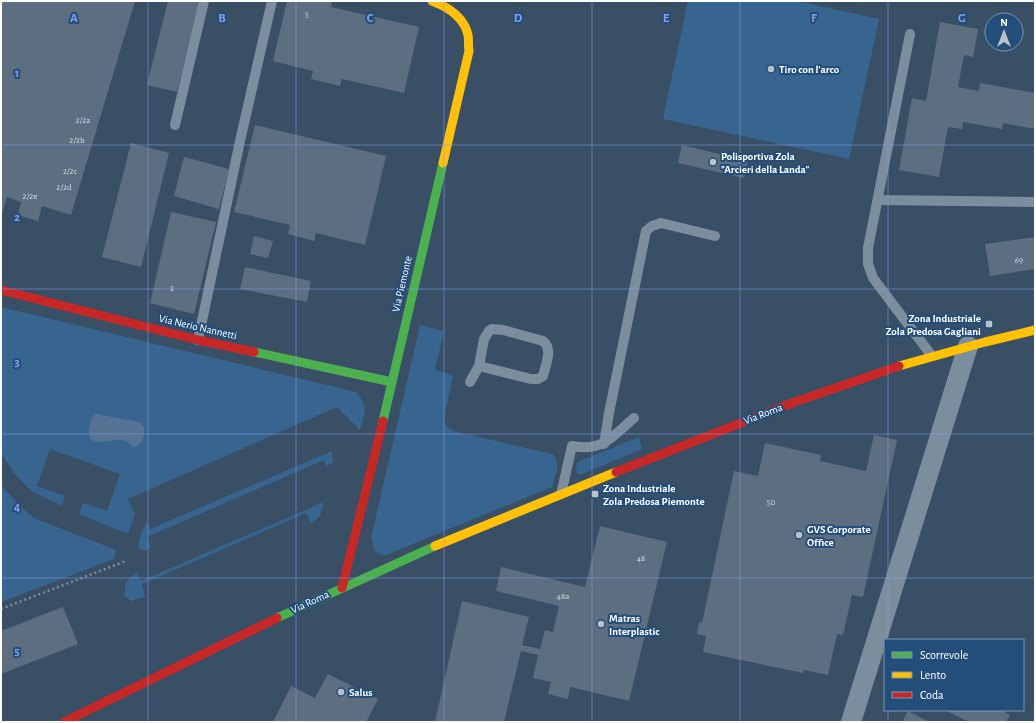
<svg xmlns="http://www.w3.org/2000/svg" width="1036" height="723" font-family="'Alegreya Sans',sans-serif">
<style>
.green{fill:#376590}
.water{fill:#567393}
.building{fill:#5c6e80}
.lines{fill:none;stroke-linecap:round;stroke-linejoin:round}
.path{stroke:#7c8d9d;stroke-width:2.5;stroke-dasharray:2 3;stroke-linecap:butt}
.lane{stroke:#7c8d9d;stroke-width:10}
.street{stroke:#7c8d9d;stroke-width:20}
.fast{stroke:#4caf50;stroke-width:9}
.slow{stroke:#ffc107;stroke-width:9}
.jam{stroke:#c62828;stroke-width:9}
.grid{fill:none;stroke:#839eea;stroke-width:1;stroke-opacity:0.55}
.poi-dot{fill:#b9c1c9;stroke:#244e7a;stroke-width:1.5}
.labels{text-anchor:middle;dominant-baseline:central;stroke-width:4;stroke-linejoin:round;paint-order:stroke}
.number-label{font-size:9px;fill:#d6dbdf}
.poi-label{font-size:11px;font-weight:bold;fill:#fff;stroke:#244e7a;text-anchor:start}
.street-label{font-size:11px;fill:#fff;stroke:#244e7a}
.grid-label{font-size:13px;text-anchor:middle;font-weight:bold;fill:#839eea;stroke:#244e7a;stroke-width:4;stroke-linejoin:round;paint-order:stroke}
</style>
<rect width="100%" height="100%" fill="#384f66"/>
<g class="green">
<path d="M 688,1 L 797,1 L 879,19 L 849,159 L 663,119 Z"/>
<path d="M 1,307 L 356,392 C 369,408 365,412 360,430 L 337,407 L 128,499 L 135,514 L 128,534 L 79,514 L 83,503 L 107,511 L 120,474 L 50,449 L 37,486 L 65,496 L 62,506 L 31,491 L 15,474 L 1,453 Z"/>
<path d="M 420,325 L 444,331 L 435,370 L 453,375 L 444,419 L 447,427 L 453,431 L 552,454 C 562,461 555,477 552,487 L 386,555 L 382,555 L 375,552 L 371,538 Z"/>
<path d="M 639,437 L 642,449 L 580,475 L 577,473 L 576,468 L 577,463 L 580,461 Z"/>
<path d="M 332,451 L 333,462 L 326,467 L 324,460 L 147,537 L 151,548 L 144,551 L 138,548 L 141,533 L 147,522 L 150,529 Z"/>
<path d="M 1,485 L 18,504 L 34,518 L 116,550 L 114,559 L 1,602 Z"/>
<path d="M 324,502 L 320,516 L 311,524 L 306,513 L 142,584 L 145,597 L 131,601 L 124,595 L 126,582 L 136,572 L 141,581 Z"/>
</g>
<path class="water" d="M 95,414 L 140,422 L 144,428 C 145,436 143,445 134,447 C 130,445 127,441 123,440 C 112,438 85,451 89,428 C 90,423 91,418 95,414 Z"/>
<g class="building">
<path d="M 1,1 L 135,1 L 71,215 L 42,206 L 38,221 L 18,215 L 21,202 L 7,197 L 3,211 L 1,211 Z"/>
<path d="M 168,1 L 200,1 L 177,92 L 147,85 Z"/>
<path d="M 287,1 L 332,1 L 331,7 L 419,27 L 404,93 L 342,79 L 340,86 L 311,79 L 313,71 L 273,61 Z"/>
<path d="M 940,22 L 978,29 L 973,57 L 964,55 L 958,87 L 979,91 L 980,83 L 1035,93 L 1035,129 L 1003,123 L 1002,129 L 963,122 L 962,129 L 948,127 L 939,177 L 899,170 L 912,98 L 926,101 Z"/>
<path d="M 255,125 L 386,156 L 365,245 L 316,233 L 314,241 L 288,234 L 290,225 L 234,212 Z"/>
<path d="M 131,143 L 169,153 L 141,267 L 102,257 Z"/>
<path d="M 682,145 L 748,161 L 744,178 L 678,163 Z"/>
<path d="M 184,157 L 229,169 L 219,209 L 174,196 Z"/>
<path d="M 171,212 L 216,222 L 194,314 L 150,303 Z"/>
<path d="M 254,236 L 273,241 L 268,258 L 250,254 Z"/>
<path d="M 1035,237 L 1035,269 L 990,276 L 985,244 Z"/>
<path d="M 245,267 L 311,281 L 307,302 L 240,289 Z"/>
<path d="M 874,435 L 897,440 L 863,597 L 852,595 L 843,635 L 837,634 L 828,675 L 804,670 L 803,673 L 703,652 L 706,636 L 697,634 L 699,622 L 702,623 L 734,471 L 758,476 L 765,443 L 821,455 L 820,461 L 866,471 Z"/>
<path d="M 600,526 L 667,542 L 629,701 L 570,687 L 568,699 L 548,694 L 551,682 L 533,678 L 538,655 L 521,651 L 504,722 L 435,722 L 462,601 L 529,617 L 522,645 L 540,649 L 545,630 L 553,632 L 559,606 L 496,591 L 501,567 L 585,587 Z"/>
<path d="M 63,607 L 78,644 L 1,674 L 1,631 Z"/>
<path d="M 328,674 L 378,699 L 366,722 L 273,722 L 291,686 L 315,698 Z"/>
<path d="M 945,710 L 1001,710 L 1010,715 L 1006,722 L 969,722 Z"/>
<path d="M 908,711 L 929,722 L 902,722 Z"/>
</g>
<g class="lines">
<path class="path" d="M 1,609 L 126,561"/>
<g class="lane">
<path d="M 910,34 L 868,248 L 868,264 L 873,278 L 932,356"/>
<path d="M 175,125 L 204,1"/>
<path d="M 878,200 L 1035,202"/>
<path d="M 198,340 L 240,141 L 272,1"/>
<path d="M 470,382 L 479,366 L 531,379 L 538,379 L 543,376 C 546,364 553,349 543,341 L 503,330 L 492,329 L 489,331 L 484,339 L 479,366"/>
<path d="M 604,444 L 609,413 L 646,231 L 652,226 L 661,223 L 715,236"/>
<path d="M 561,494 L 572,446 C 603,452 613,436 634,418"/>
</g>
<path class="street" d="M 851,722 L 968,346"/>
<g class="fast">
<path d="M 254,352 L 392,382"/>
<path d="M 383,421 L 443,163"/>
<path d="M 277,618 L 435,546"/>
</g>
<g class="slow">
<path d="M 432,1 C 448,7 464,17 468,35 C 469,40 468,46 469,51 L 443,163"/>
<path d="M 899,366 L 985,342 L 1035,330"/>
<path d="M 435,546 L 616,472"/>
</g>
<g class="jam">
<path d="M 1,290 L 198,340 L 254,352"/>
<path d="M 616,472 L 789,404 L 899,366"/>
<path d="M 342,588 L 383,421"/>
<path d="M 64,722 L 277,618"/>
</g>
</g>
<path class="grid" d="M 148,1 L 148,722M 296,1 L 296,722M 444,1 L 444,722M 592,1 L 592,722M 740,1 L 740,722M 888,1 L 888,640M 1,145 L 1035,145M 1,289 L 1035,289M 1,434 L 1035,434M 1,578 L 1035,578M 888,710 L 888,722"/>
<g class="poi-dot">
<circle cx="771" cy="69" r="4"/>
<circle cx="713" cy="162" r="4"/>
<rect x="985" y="320" width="8" height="8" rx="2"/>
<rect x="591" y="490" width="8" height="8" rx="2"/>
<circle cx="799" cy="535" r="4"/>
<circle cx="601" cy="624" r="4"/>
<circle cx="341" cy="692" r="4"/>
</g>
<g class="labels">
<g class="number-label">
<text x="307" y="14">5</text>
<text x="83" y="120">2/2a</text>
<text x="77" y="140">2/2b</text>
<text x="70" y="171">2/2c</text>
<text x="64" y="187">2/2d</text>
<text x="30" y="196">2/2e</text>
<text x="1019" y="260">69</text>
<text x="172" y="288">2</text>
<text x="771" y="502">50</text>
<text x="641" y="558">48</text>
<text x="563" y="596">48a</text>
</g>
<g class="poi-label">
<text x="779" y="69">Tiro con l'arco</text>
<text x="721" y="156">Polisportiva Zola<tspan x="721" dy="13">"Arcieri della Landa"</tspan></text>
<text x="981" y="318" text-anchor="end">Zona Industriale<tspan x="981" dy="13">Zola Predosa Gagliani</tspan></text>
<text x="603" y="488">Zona Industriale<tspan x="603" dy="13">Zola Predosa Piemonte</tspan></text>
<text x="807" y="529">GVS Corporate<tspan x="807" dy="13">Office</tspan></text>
<text x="609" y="618">Matras<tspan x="609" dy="13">Interplastic</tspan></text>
<text x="349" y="692">Salus</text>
</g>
<g class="street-label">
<text transform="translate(402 284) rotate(-77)">Via Piemonte</text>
<text transform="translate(198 327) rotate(13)">Via Nerio Nannetti</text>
<text transform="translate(763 414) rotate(-21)">Via Roma</text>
<text transform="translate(310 602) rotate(-25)">Via Roma</text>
</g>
</g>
<g class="grid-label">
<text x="74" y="22">A</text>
<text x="222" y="22">B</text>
<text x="370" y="22">C</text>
<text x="518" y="22">D</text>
<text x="666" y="22">E</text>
<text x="814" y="22">F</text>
<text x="962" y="22">G</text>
<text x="17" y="77">1</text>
<text x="17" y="221">2</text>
<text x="17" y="366">3</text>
<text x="17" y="511">4</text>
<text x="17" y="655">5</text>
</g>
<rect width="1036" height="723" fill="none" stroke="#ffffff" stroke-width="4"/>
<rect x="884" y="639" width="140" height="72" fill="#244e7a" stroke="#7c95af"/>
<rect x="892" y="652" width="20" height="6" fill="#4caf50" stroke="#7c95af"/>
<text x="920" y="659" font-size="12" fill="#ffffff">Scorrevole</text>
<rect x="892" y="672" width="20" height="6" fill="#ffc107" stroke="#7c95af"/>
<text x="920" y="679" font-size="12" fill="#ffffff">Lento</text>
<rect x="892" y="692" width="20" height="6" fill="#c62828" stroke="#7c95af"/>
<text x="920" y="699" font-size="12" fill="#ffffff">Coda</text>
<g transform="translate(1004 32)"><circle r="19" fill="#244e7a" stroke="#7c95af"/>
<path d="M0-3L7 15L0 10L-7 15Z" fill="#b9c1c9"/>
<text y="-6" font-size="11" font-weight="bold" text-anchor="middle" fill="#ffffff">N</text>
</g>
</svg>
